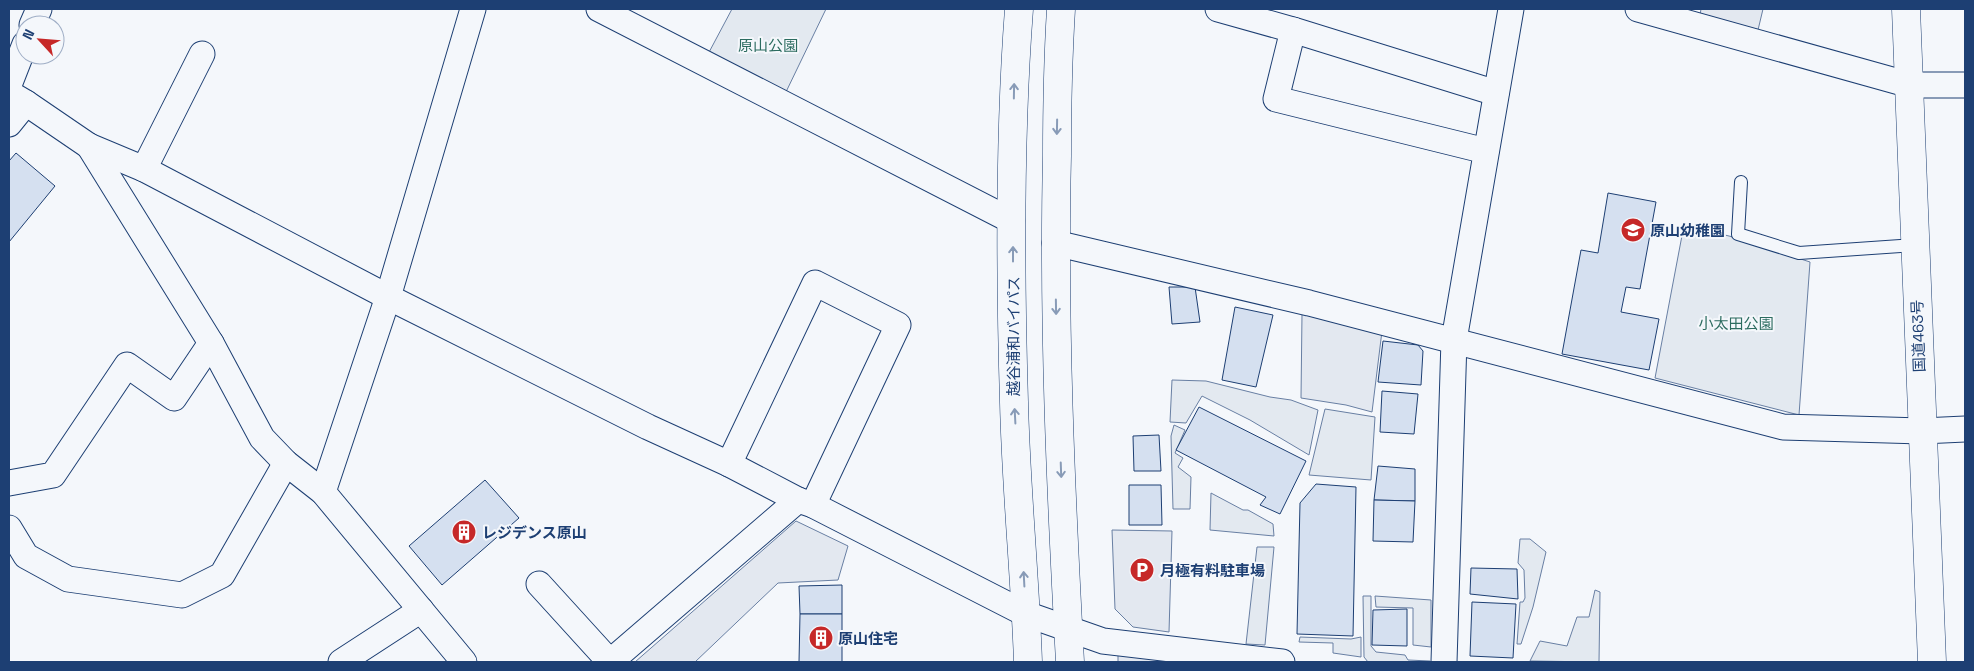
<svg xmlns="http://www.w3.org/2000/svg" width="1974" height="671" font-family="'Space Grotesk','Noto Sans JP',sans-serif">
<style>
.green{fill:#e3e9f0;stroke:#687fa3}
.parking{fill:#e3e8f0;stroke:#687fa3}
.building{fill:#d5e0f0;stroke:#1d3f73}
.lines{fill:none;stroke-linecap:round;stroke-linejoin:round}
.service-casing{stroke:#1d3f73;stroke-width:14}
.minor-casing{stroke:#1d3f73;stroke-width:27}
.trunk-casing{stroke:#1d3f73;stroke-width:29}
.service{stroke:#f4f7fb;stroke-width:12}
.minor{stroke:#f4f7fb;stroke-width:25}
.trunk{stroke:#f4f7fb;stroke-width:28}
.oneway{stroke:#889bb7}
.labels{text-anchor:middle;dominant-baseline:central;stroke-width:4;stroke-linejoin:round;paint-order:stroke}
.park-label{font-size:15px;fill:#2c6c60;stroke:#f4f7fb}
.poi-label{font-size:15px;font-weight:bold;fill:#1d3f73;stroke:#f4f7fb;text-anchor:start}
.street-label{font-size:15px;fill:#1d3f73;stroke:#f4f7fb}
</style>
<rect width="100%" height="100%" fill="#f4f7fb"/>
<g class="green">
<path d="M 732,9 L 826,9 L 785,94 L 707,56 Z"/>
<path d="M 1684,225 L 1733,237 L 1810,262 L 1799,415 L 1655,378 Z"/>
<path d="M 1172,380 L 1206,381 L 1270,397 L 1291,400 L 1318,410 L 1309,455 L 1250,420 L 1202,396 L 1186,423 L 1170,422 Z"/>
<path d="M 1325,409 L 1375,417 L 1371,480 L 1309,475 Z"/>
<path d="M 1174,425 L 1185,430 L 1175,453 L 1183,458 L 1178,467 L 1191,477 L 1190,509 L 1173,509 L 1171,436 Z"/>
<path d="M 1211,493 L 1243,510 L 1248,510 L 1273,524 L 1274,536 L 1210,530 Z"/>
<path d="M 1520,539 L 1530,539 L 1546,552 L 1533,607 L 1521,644 L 1517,644 L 1520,602 L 1523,602 L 1525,598 L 1524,570 L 1518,563 Z"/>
<path d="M 1257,547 L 1274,547 L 1265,645 L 1246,644 Z"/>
<path d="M 1595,590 L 1600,592 L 1599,662 L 1530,661 L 1540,641 L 1567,646 L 1577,617 L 1589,617 Z"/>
<path d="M 1363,596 L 1371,596 L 1371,646 L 1376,652 L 1405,655 L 1408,660 L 1430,661 L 1430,662 L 1368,662 L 1364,657 Z"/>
<path d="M 1375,596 L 1431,600 L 1431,647 L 1413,645 L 1413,608 L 1376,607 Z"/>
<path d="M 1300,637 L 1351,639 L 1361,637 L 1361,657 L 1333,653 L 1333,643 L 1299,642 Z"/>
</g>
<g class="parking">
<path d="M 1701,9 L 1763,9 L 1758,30 L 1700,15 Z"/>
<path d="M 1302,314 L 1382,331 L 1372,412 L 1346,405 L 1301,398 Z"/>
<path d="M 796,521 L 848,546 L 838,580 L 778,583 L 695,662 L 635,662 Z"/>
<path d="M 1112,530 L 1172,531 L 1169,632 L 1133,627 L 1115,609 Z"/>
<path d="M 1118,648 L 1167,652 L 1167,662 L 1118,662 Z"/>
</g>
<g class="building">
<path d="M 16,153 L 55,186 L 9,242 L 9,161 Z"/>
<path d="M 1608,193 L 1656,202 L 1640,289 L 1626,287 L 1621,312 L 1659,319 L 1649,370 L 1562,354 L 1581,250 L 1598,253 Z"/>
<path d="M 1169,287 L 1195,287 L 1200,322 L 1172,324 Z"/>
<path d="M 1235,307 L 1273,315 L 1256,387 L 1222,380 Z"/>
<path d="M 1383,341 L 1418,345 L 1423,351 L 1421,385 L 1378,382 Z"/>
<path d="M 1382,391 L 1418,394 L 1414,434 L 1380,432 Z"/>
<path d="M 1199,407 L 1306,461 L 1280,514 L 1260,505 L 1266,497 L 1176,450 Z"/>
<path d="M 1159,435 L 1161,471 L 1134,471 L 1133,436 Z"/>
<path d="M 1378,466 L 1415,469 L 1415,501 L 1374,500 Z"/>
<path d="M 485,480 L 519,518 L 442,585 L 409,546 Z"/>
<path d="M 1316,484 L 1356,487 L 1353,636 L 1297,634 L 1300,503 Z"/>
<path d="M 1129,485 L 1161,485 L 1162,525 L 1129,525 Z"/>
<path d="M 1374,500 L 1415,501 L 1413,542 L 1373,541 Z"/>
<path d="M 1471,568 L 1517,569 L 1518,599 L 1470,594 Z"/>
<path d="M 842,585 L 842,614 L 800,614 L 799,586 Z"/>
<path d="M 1472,602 L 1516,604 L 1513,658 L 1470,656 Z"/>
<path d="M 1407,609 L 1407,646 L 1372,645 L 1373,610 Z"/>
<path d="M 800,614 L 842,614 L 842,662 L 799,662 Z"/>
</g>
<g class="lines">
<defs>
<path id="service" d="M 1741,182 L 1738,234 L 1799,253 L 1915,245"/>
<g id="minor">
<path d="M 599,9 L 1012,221"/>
<path d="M 1218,9 L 1293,30 L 1496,93"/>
<path d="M 1638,9 L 1910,85 L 1965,85"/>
<path d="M 32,25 L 39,9"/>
<path d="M 1293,30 L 1276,99 L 1486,151"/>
<path d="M 9,85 L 25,44"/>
<path d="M 9,93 L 26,103 L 89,146 L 144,169 L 388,297 L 648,427 L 729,464 L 798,500 L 813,505 L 1026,614 L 1103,641 L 1282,662"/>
<path d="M 9,124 L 26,103"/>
<path d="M 89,146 L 211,343 L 262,438 L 286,463 L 323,492"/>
<path d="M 144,169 L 202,54"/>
<path d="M 1055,243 L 1309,303 L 1783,427 L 1922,431 L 1965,429"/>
<path d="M 729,464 L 815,283 L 898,325 L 813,505"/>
<path d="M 9,483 L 53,475 L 127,365 L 174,398 L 211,343"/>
<path d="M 9,528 L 26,556 L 68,579 L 182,595 L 222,575 L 286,463"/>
<path d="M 539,584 L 610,662"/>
<path d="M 341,662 L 421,610"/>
<path d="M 464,662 L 323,492 L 388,297 L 473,9"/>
<path d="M 610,662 L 798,500"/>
<path d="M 1444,662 L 1454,340 L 1511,9"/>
</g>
<g id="trunk">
<path d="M 1019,9 C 1009,139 1010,271 1014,402 C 1016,489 1025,575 1028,662"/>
<path d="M 1061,9 C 1058,58 1057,107 1057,156 C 1053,325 1061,494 1070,662"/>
<path d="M 1906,9 L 1932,662"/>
</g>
</defs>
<use href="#service" class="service-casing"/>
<use href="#minor" class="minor-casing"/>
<use href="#trunk" class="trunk-casing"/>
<use href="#service" class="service"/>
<use href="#minor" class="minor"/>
<use href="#trunk" class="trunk"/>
</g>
<defs><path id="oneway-shaft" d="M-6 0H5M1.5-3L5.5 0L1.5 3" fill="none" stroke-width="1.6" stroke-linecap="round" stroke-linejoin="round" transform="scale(1.25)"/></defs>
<g class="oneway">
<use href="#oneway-shaft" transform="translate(1014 91) rotate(-89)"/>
<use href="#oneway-shaft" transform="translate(1057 127) rotate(91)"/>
<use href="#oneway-shaft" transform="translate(1013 254) rotate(-90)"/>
<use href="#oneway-shaft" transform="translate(1056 307) rotate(89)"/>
<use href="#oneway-shaft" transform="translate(1015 416) rotate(-93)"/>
<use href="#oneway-shaft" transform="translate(1061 470) rotate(88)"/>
<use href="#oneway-shaft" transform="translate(1024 579) rotate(-93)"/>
</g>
<defs>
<symbol id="school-disc" viewBox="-11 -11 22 22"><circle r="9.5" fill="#c62828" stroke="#f4f7fb"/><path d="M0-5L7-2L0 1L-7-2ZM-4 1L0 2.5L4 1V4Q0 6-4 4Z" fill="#fff"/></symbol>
<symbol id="building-disc" viewBox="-11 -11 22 22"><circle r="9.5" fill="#c62828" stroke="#f4f7fb"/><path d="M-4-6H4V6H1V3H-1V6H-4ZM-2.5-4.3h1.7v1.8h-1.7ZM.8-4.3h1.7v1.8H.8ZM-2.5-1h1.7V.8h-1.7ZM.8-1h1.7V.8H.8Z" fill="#fff"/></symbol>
<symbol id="parking-disc" viewBox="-11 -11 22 22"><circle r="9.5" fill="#c62828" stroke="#f4f7fb"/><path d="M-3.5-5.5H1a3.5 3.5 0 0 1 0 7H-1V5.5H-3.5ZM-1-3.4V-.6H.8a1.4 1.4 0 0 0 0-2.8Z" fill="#fff"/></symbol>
</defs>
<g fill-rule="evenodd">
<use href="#school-disc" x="1619" y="216" width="28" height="28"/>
<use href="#building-disc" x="450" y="518" width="28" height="28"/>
<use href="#parking-disc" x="1128" y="556" width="28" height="28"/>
<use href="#building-disc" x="807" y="624" width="28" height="28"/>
</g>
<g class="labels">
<g class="park-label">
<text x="768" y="45">原山公園</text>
<text x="1736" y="323">小太田公園</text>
</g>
<g class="poi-label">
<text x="1650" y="230">原山幼稚園</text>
<text x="482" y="532">レジデンス原山</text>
<text x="1160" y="570">月極有料駐車場</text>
<text x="838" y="638">原山住宅</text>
</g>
<g class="street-label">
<text transform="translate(1013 336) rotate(-90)">越谷浦和バイパス</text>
<text transform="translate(1918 336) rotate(-92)">国道463号</text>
</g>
</g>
<rect width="1974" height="671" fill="none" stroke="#1d3f73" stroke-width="20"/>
<g transform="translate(40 40) rotate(296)"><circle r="24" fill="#f4f7fb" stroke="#9eadc5"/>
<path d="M0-4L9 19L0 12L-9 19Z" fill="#c62828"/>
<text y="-8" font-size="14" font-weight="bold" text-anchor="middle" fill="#1d3f73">N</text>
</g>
</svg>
